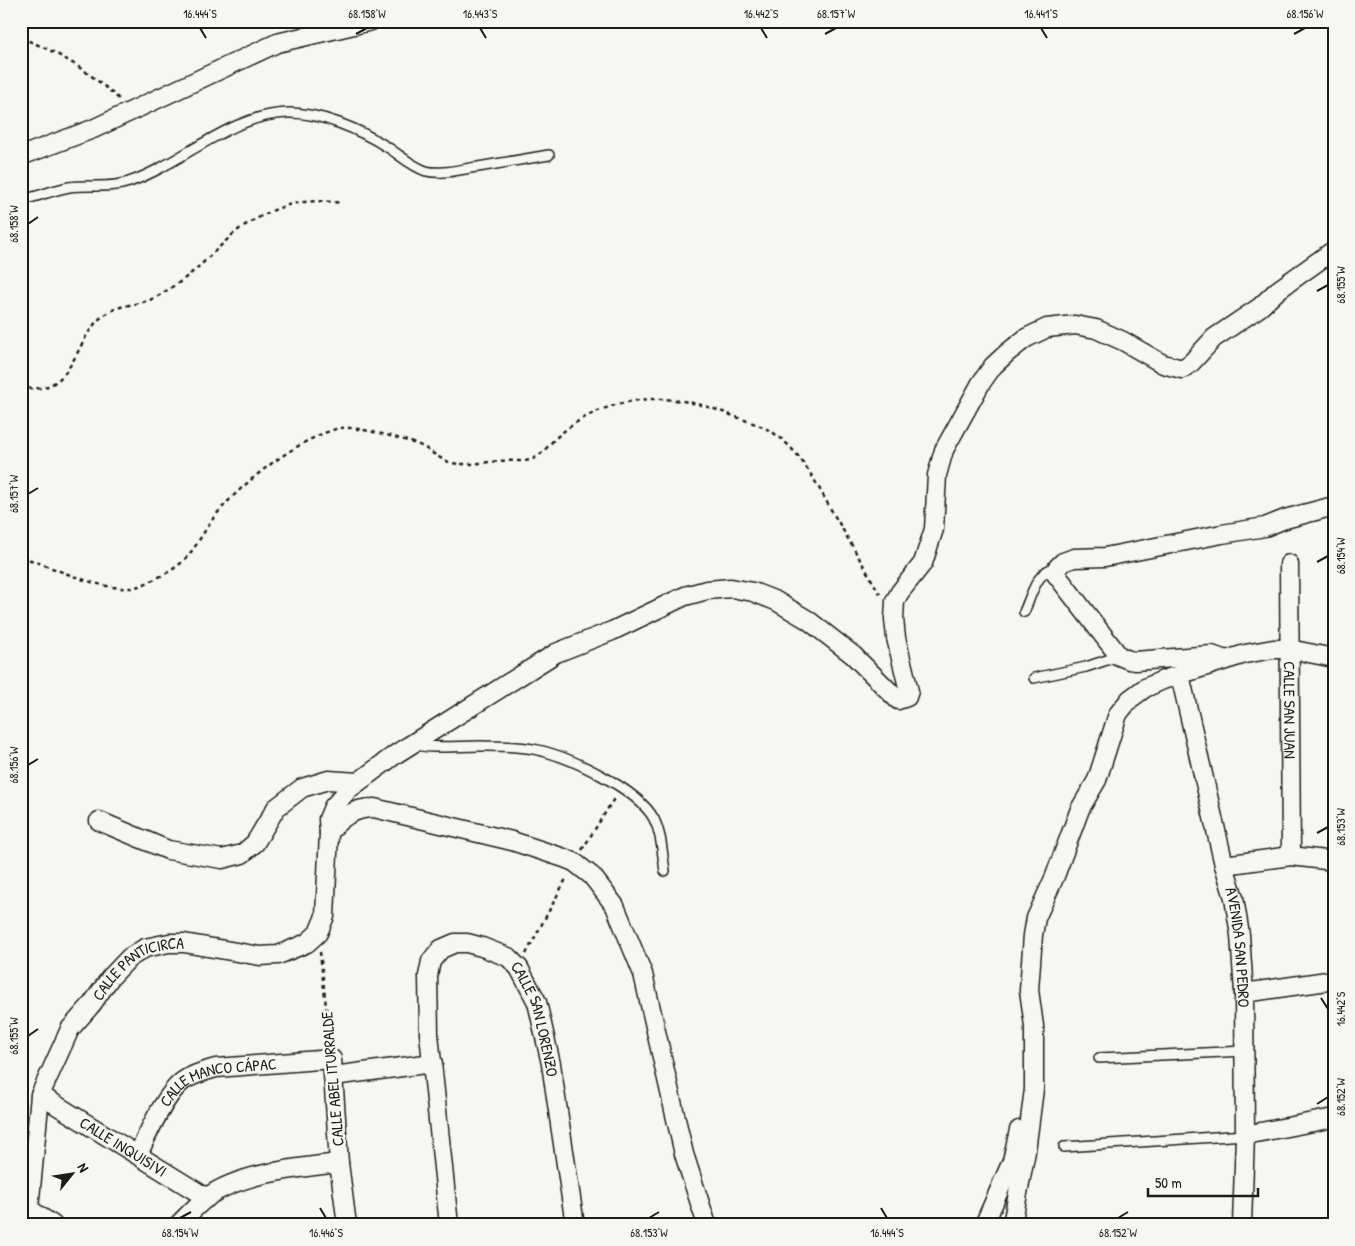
<svg xmlns="http://www.w3.org/2000/svg" width="1355" height="1246" font-family="'Patrick Hand',sans-serif">
<style>
.lines{fill:none;stroke-linecap:round;stroke-linejoin:round}
.lane-casing{stroke:#1c1c1c;stroke-width:12}
.street-casing{stroke:#1c1c1c;stroke-width:21}
.path{stroke:#1c1c1c;stroke-width:2.5;stroke-dasharray:4 4;stroke-linecap:butt}
.lane{stroke:#f6f6f2;stroke-width:9}
.street{stroke:#f6f6f2;stroke-width:18}
.ticks{fill:none;stroke:#1c1c1c;stroke-width:2}
.labels{text-anchor:middle;dominant-baseline:central;stroke-width:5;stroke-linejoin:round;paint-order:stroke}
.street-label{font-size:16px;fill:#1c1c1c;stroke:#f6f6f2}
.neatline{fill:none;stroke:#1c1c1c;stroke-width:2}
.ticks-label{font-size:12px;text-anchor:middle;fill:#1c1c1c}
</style>
<rect width="100%" height="100%" fill="#f6f6f2"/>
<filter id="ink" filterUnits="userSpaceOnUse"><feTurbulence type="fractalNoise" baseFrequency=".02" numOctaves="2"/><feDisplacementMap in="SourceGraphic" scale="10" xChannelSelector="R" yChannelSelector="G"/><feConvolveMatrix kernelMatrix="1 2 1 2 8 2 1 2 1" color-interpolation-filters="sRGB"/></filter>
<g filter="url(#ink)">
<g class="lines">
<defs>
<g id="lane">
<path d="M 21,200 C 37,197 53,190 69,187 C 89,184 110,189 129,182 C 184,163 228,115 288,113 C 319,112 361,130 387,147 C 400,155 411,166 426,171 C 442,175 461,169 478,167 C 502,163 526,159 549,155"/>
<path d="M 1024,612 C 1031,597 1037,569 1056,568"/>
<path d="M 1034,678 L 1086,667 L 1119,656"/>
<path d="M 413,744 C 428,750 466,745 485,746 C 502,746 521,746 538,750 C 570,757 638,789 654,819 C 662,835 662,853 665,871"/>
<path d="M 1099,1058 L 1245,1051"/>
<path d="M 1064,1147 L 1245,1135"/>
</g>
<g id="street">
<path d="M 21,156 L 93,129 L 277,43 L 371,21"/>
<path id="s1" d="M 1289,564 L 1291,856"/>
<path d="M 1223,659 L 1212,655 L 1135,661 L 1129,660 L 1119,656 L 1055,573 L 1057,568 L 1063,562 L 1074,558 L 1105,557 L 1222,534 L 1265,527 L 1285,519 L 1334,506"/>
<path id="s2" d="M 1180,675 L 1224,865 L 1234,898 L 1240,935 L 1244,993 L 1245,1135 L 1242,1225"/>
<path d="M 99,821 L 168,850 L 222,859 L 242,854 L 255,843 L 276,808 L 302,788 L 328,780 L 358,782"/>
<path d="M 329,833 C 340,817 354,808 374,808 L 512,841 L 564,858 L 574,862 L 592,876 L 602,889 L 615,906 L 643,974 L 684,1154 L 707,1225"/>
<path d="M 1224,865 L 1291,856 L 1334,861"/>
<path d="M 1244,993 L 1334,980"/>
<path d="M 333,1076 L 433,1063"/>
<path id="s3" d="M 40,1095 L 207,1198"/>
<path d="M 1245,1135 L 1334,1118"/>
<path id="s4" d="M 138,1155 C 147,1135 165,1094 183,1081 C 193,1074 205,1071 216,1068 L 332,1059 L 339,1163 L 347,1225"/>
<path d="M 29,1209 L 53,1225"/>
<path id="s5" d="M 22,1225 L 29,1209 L 40,1095 L 70,1029 L 92,1004 L 110,978 L 129,958 L 145,948 L 169,943 L 184,943 L 260,956 L 278,955 L 307,943 L 318,933 L 325,916 L 329,833 L 328,819 L 333,807 L 349,789 L 396,754 L 556,653 L 612,631 L 685,596 L 707,590 L 731,588 L 753,592 L 776,601 L 808,620 L 853,655 L 898,700 L 907,697 L 909,691 L 896,638 L 894,619 L 895,601 L 900,592 L 923,563 L 934,529 L 937,475 L 944,450 L 981,383 L 993,366 L 1007,353 L 1026,338 L 1047,328 L 1075,325 L 1096,329 L 1123,341 L 1163,364 L 1182,369 L 1191,363 L 1214,338 L 1260,307 L 1278,290 L 1334,250"/>
<path d="M 178,1225 C 187,1216 196,1206 206,1198 C 239,1173 298,1168 339,1163"/>
<path id="s6" d="M 449,1225 L 429,1034 L 428,976 L 431,961 L 441,949 L 455,943 L 467,943 L 482,947 L 508,957 L 519,968 L 537,1002 L 551,1064 L 575,1225"/>
<path d="M 984,1225 L 1012,1161 L 1019,1130"/>
<path d="M 1012,1225 L 1026,1151 L 1034,1089 L 1034,1026 L 1029,990 L 1033,935 L 1036,918 L 1055,876 L 1080,809 L 1097,780 L 1118,714 L 1130,699 L 1145,688 L 1163,680 L 1245,654 L 1273,649 L 1289,649 L 1334,658"/>
</g>
</defs>
<use href="#lane" class="lane-casing"/>
<use href="#street" class="street-casing"/>
<g class="path">
<path d="M 21,38 C 59,52 90,72 119,99"/>
<path d="M 21,386 C 28,389 33,389 40,388 C 75,383 78,334 103,316 C 117,305 130,306 146,301 C 155,299 164,292 172,287 C 194,274 211,254 230,237 C 238,229 248,223 258,218 C 289,201 308,199 342,203"/>
<path d="M 21,559 L 31,560 C 59,570 101,590 130,588 C 139,587 147,583 155,579 C 165,574 177,568 185,559 C 199,544 207,524 221,509 C 247,479 301,437 340,428 C 353,425 414,441 425,448 C 434,454 442,460 452,463 C 468,466 483,462 499,461 C 509,460 520,462 530,460 C 541,457 549,444 557,437 C 574,422 595,410 616,405 C 652,394 688,399 723,412 C 737,418 763,425 775,434 C 802,453 817,485 833,513 C 849,540 864,567 880,594"/>
<path d="M 582,850 L 615,797"/>
<path d="M 320,952 L 330,1043"/>
<path d="M 526,954 L 567,877"/>
</g>
<use href="#lane" class="lane"/>
<use href="#street" class="street"/>
</g>
</g>
<path class="ticks" d="M 200,28 L 206,38M 480,28 L 486,38M 761,28 L 767,38M 1041,28 L 1047,38M 356,34 L 367,28M 825,34 L 836,28M 1294,34 L 1305,28M 28,224 L 38,217M 1317,291 L 1328,285M 28,494 L 38,488M 1317,562 L 1328,556M 28,765 L 38,759M 1317,833 L 1328,827M 1321,998 L 1328,1009M 28,1036 L 38,1029M 1317,1104 L 1328,1097M 320,1208 L 326,1218M 881,1208 L 887,1218M 180,1218 L 191,1212M 649,1218 L 659,1212M 1118,1218 L 1128,1212"/>
<g class="labels">
<g class="street-label">
<text stroke="none"><textPath href="#s1" startOffset="146">CALLE SAN JUAN</textPath></text>
<text stroke="none"><textPath href="#s2" startOffset="279">AVENIDA SAN PEDRO</textPath></text>
<text stroke="none"><textPath href="#s5" startOffset="300">CALLE PANTICIRCA</textPath></text>
<text stroke="none"><textPath href="#s6" startOffset="421">CALLE SAN LORENZO</textPath></text>
<text transform="translate(332 1079) rotate(-95)">CALLE ABEL ITURRALDE</text>
<text stroke="none"><textPath href="#s4" startOffset="120">CALLE MANCO CÁPAC</textPath></text>
<text stroke="none"><textPath href="#s3" startOffset="98">CALLE INQUISIVI</textPath></text>
</g>
</g>
<rect width="1355" height="1246" fill="none" stroke="#f6f6f2" stroke-width="55"/>
<g transform="translate(72 1174) rotate(60)" stroke="#f6f6f2" stroke-width="4" paint-order="stroke">
<path d="M0-4L9 19L0 12L-9 19Z" fill="#1c1c1c"/>
<text y="-8" font-size="14" font-weight="bold" text-anchor="middle" fill="#1c1c1c">N</text>
</g>
<path d="M1148 1188v8h110v-8" fill="none" stroke="#1c1c1c" stroke-width="2.5"/>
<text x="1155" y="1188" font-size="15" fill="#1c1c1c" stroke="#f6f6f2" stroke-width="4" paint-order="stroke">50 m</text>
<rect x="28" y="28" width="1300" height="1190" class="neatline"/>
<g class="ticks-label">
<text x="200" y="18">16.444°S</text>
<text x="367" y="18">68.158°W</text>
<text x="480" y="18">16.443°S</text>
<text x="761" y="18">16.442°S</text>
<text x="836" y="18">68.157°W</text>
<text x="1041" y="18">16.441°S</text>
<text x="1305" y="18">68.156°W</text>
<text transform="translate(14 224) rotate(-90)" y="4">68.158°W</text>
<text transform="translate(1341 285) rotate(-90)" y="4">68.155°W</text>
<text transform="translate(14 494) rotate(-90)" y="4">68.157°W</text>
<text transform="translate(1341 556) rotate(-90)" y="4">68.154°W</text>
<text transform="translate(14 765) rotate(-90)" y="4">68.156°W</text>
<text transform="translate(1341 827) rotate(-90)" y="4">68.153°W</text>
<text transform="translate(1341 1009) rotate(-90)" y="4">16.442°S</text>
<text transform="translate(14 1036) rotate(-90)" y="4">68.155°W</text>
<text transform="translate(1341 1097) rotate(-90)" y="4">68.152°W</text>
<text x="180" y="1237">68.154°W</text>
<text x="326" y="1237">16.446°S</text>
<text x="649" y="1237">68.153°W</text>
<text x="887" y="1237">16.444°S</text>
<text x="1118" y="1237">68.152°W</text>
</g>
</svg>
